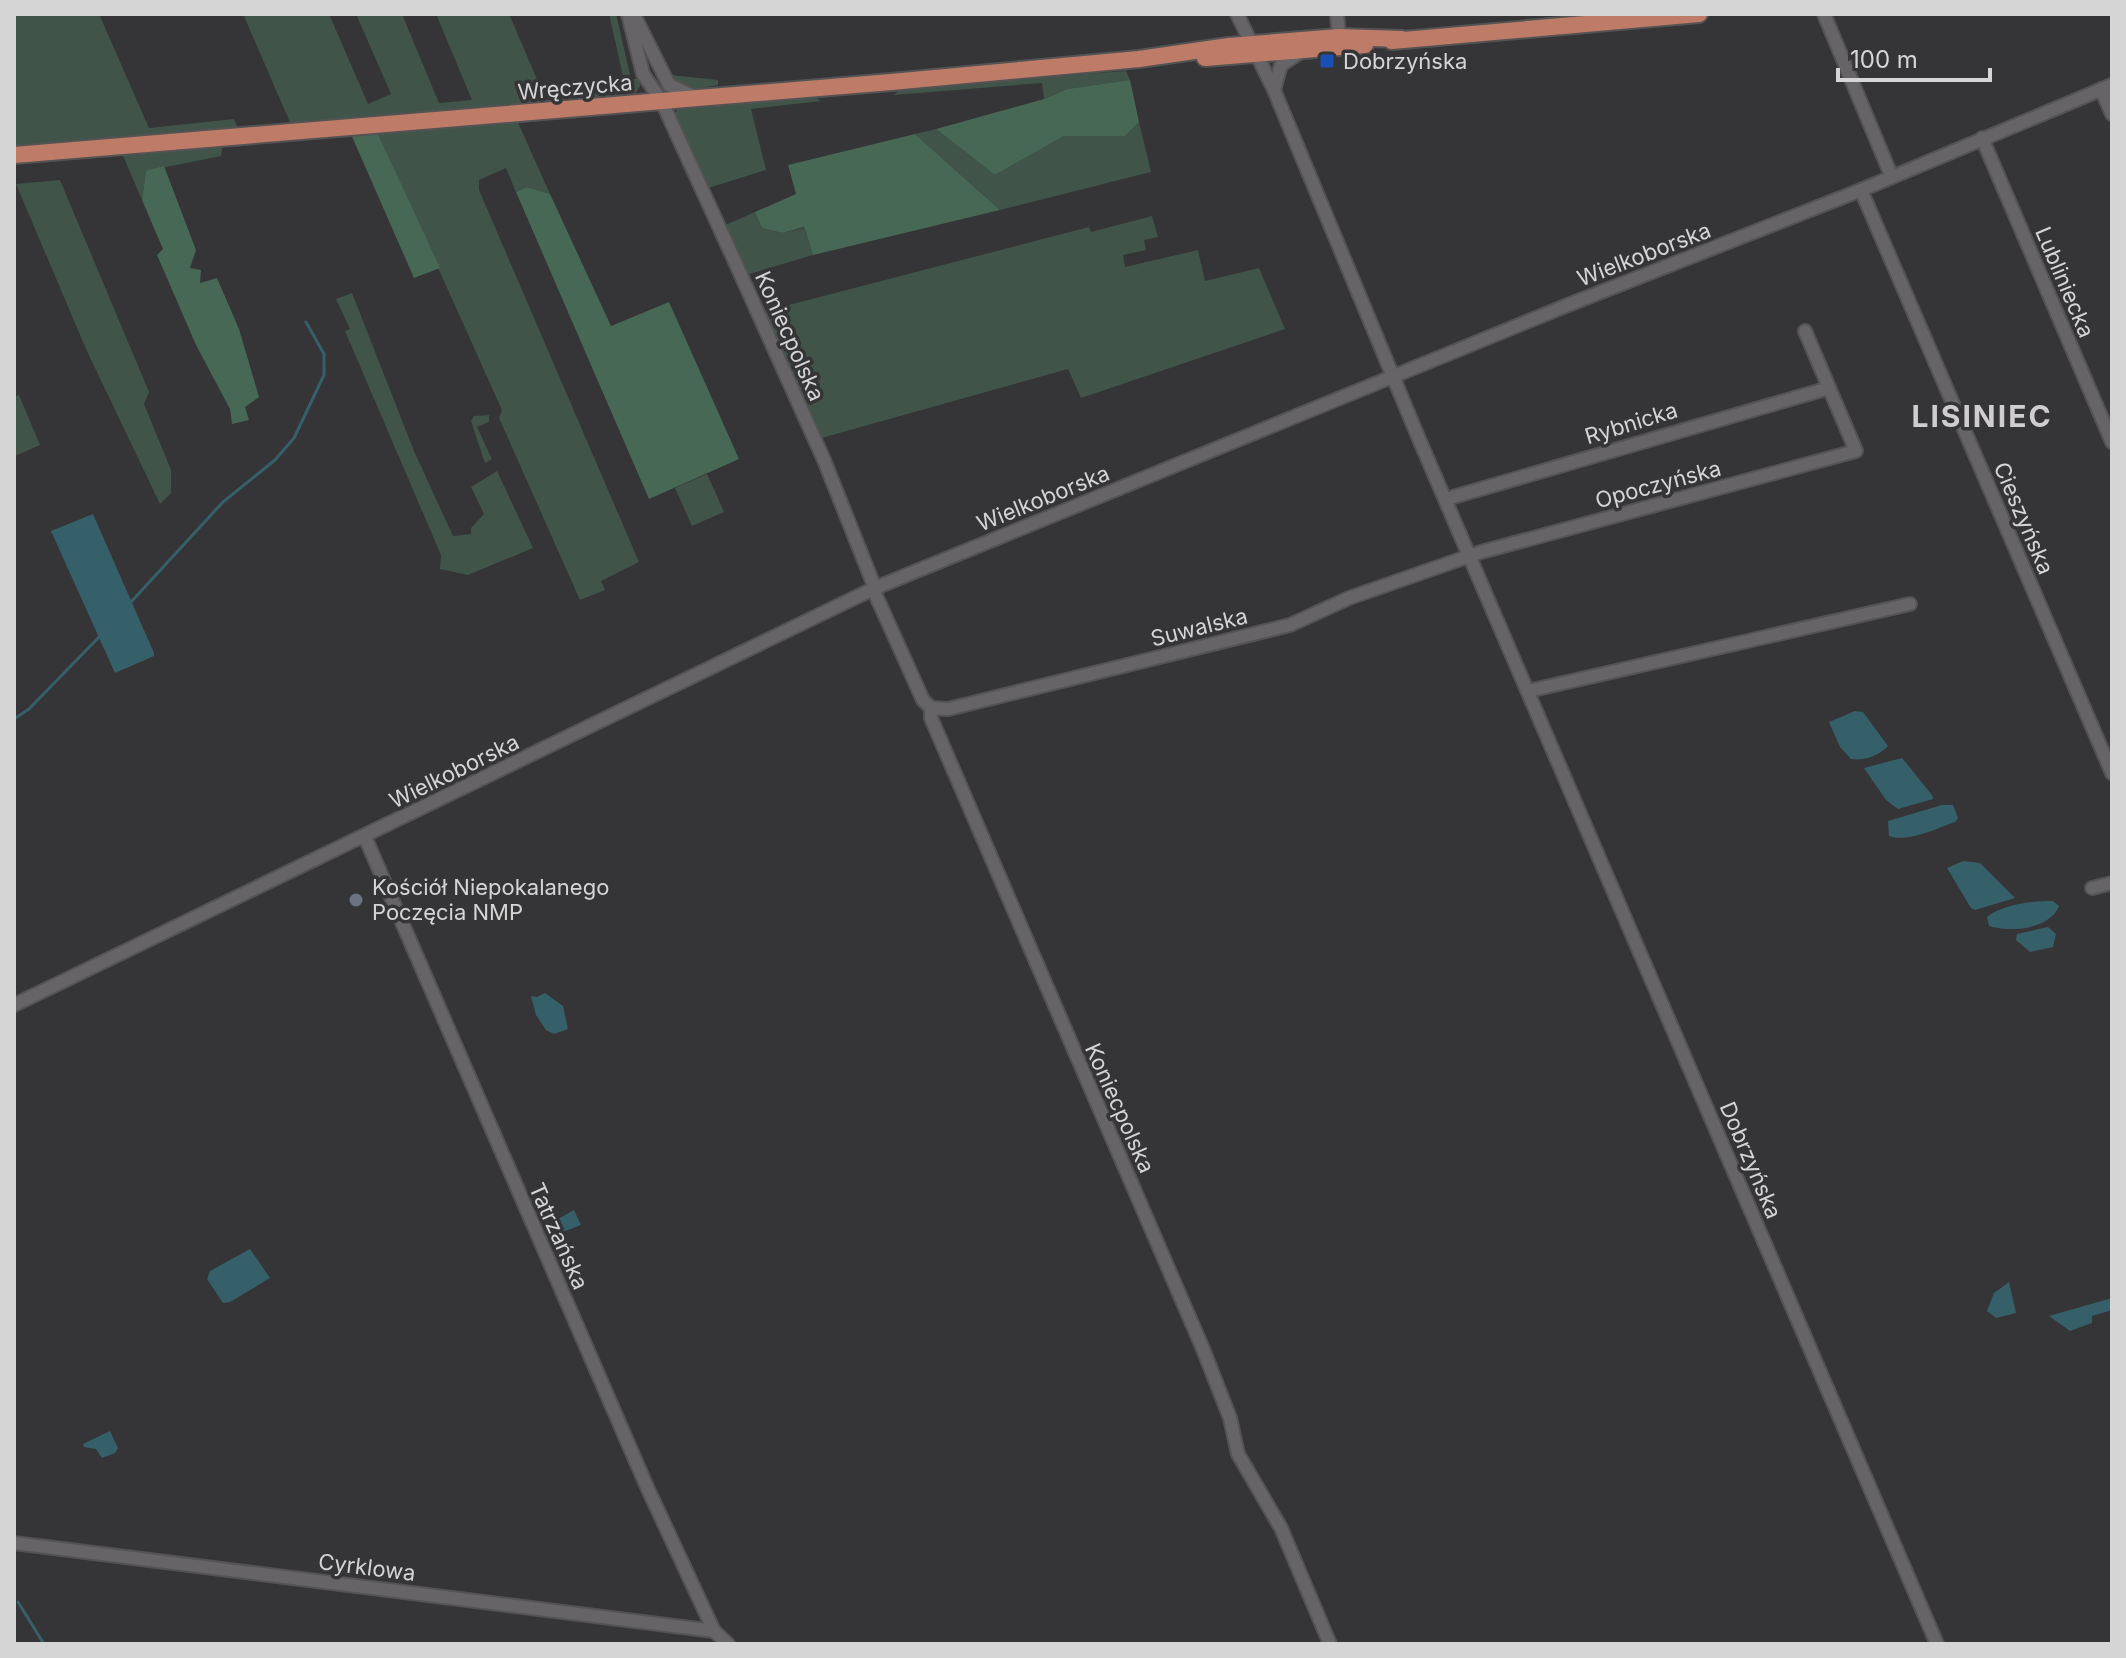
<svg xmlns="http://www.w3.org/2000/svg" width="2126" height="1658" font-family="Inter,sans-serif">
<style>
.green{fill:#415449}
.forest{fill:#476855}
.water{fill:#366069}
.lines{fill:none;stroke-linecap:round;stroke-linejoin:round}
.stream{stroke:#366069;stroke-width:3}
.minor-casing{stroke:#545354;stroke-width:16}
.major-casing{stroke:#545354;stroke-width:20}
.minor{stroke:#666467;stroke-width:12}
.major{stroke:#be7b68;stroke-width:16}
.transit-dot{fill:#1a4fb4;stroke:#353436;stroke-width:3}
.worship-dot{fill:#6b7280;stroke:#353436;stroke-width:3}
.labels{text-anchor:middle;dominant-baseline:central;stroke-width:7;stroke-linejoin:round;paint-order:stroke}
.poi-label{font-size:22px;fill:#d6d5d6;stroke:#353436;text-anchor:start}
.street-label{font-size:22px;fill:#d6d5d6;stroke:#353436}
.district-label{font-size:30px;font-weight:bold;letter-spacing:2px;fill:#cfcdd0;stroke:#353436}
</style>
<rect width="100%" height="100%" fill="#353436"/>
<g class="green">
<path d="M 14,14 L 99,14 L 149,128 L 234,119 L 239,131 L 14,150 Z"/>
<path d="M 243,14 L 329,14 L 368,104 L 391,94 L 356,14 L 402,14 L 439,103 L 472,100 L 436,14 L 509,14 L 546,100 L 626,89 L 609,14 L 616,14 L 631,79 L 639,79 L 640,86 L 634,96 L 292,127 Z"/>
<path d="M 1126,71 L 1130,80 L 1067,89 L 1044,99 L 1042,83 L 894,95 L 901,88 Z"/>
<path d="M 670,75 L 718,80 L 718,85 L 688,90 L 675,86 Z"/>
<path d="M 812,95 L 821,101 L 751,109 L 766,170 L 705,189 L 674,115 L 678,108 Z"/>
<path d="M 516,118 L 550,194 L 527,187 L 516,192 L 506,168 L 479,180 L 479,190 L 639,562 L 601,581 L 605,590 L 580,600 L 499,418 L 502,410 L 376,130 Z"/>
<path d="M 1139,122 L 1151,172 L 1000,210 L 915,134 L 936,129 L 995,175 L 1064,136 L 1125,136 Z"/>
<path d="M 223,143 L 221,156 L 146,171 L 142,200 L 121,151 Z"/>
<path d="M 60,180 L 149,392 L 144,404 L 171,470 L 171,493 L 160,504 L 86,349 L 16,184 Z"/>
<path d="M 755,212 L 762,228 L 782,233 L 804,228 L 813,255 L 746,275 L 723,226 Z"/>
<path d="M 1152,216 L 1158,237 L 1144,240 L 1146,250 L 1123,255 L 1125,267 L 1198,250 L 1205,281 L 1259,268 L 1285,329 L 1081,398 L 1068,369 L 818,439 L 762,312 L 1089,227 L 1091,232 Z"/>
<path d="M 352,293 L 414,451 L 453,536 L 471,534 L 471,528 L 484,514 L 471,487 L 497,471 L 533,548 L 468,575 L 440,569 L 441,555 L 345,331 L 350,329 L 336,299 Z"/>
<path d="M 19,395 L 40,445 L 15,456 L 14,397 Z"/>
<path d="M 489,415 L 489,422 L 477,427 L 492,459 L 485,463 L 471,421 L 474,416 Z"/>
<path d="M 707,474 L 724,512 L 692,526 L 675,488 Z"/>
</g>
<g class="forest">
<path d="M 1130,80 L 1139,122 L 1125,136 L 1064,136 L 995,175 L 936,129 L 1044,99 L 1067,89 Z"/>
<path d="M 376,130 L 440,268 L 414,278 L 350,132 Z"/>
<path d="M 915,134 L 1000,210 L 813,255 L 804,227 L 782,233 L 762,228 L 755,212 L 796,194 L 788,165 Z"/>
<path d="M 164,166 L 196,250 L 190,268 L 201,270 L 200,283 L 217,278 L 239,329 L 259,397 L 245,407 L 249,420 L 232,424 L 230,409 L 196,345 L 157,255 L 163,249 L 142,200 L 146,171 Z"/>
<path d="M 527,187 L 550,194 L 611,326 L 669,302 L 739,459 L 649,499 L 516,192 Z"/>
</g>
<g class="water">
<path d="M 93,514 L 154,653 L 154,656 L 115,673 L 51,531 Z"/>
<path d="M 1855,711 L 1863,712 L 1888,746 C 1879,756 1863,761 1851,759 L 1840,747 L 1829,722 Z"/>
<path d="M 1902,758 L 1932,795 L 1933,799 L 1898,809 L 1886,800 L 1864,768 Z"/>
<path d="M 1942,805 L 1953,805 L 1958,818 L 1955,822 C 1938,828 1907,843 1889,836 L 1888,821 Z"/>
<path d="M 1963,861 L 1980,863 L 2015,898 L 1975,910 L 1971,908 L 1947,868 Z"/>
<path d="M 2053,901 L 2059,906 C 2050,929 2011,933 1989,926 L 1987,917 C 2004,904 2032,901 2053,901 Z"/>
<path d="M 2048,927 L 2056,934 L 2053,947 L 2030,952 L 2016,940 L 2017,934 Z"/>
<path d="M 545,993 L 563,1006 L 568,1029 L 554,1034 L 546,1030 L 536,1015 L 531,996 L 537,997 Z"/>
<path d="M 574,1210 L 581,1225 L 555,1235 L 549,1224 Z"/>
<path d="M 250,1249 L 270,1278 L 230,1302 L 223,1303 L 207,1279 L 210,1271 Z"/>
<path d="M 2009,1282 L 2016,1313 L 1996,1318 L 1987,1311 L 1994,1293 Z"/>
<path d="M 2112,1298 L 2112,1310 L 2092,1316 L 2092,1323 L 2070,1331 L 2049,1316 Z"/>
<path d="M 110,1431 L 118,1448 L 115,1453 L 102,1458 L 96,1449 L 84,1447 L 83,1444 Z"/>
</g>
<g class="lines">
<g class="stream">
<path d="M 131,602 L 223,502 L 275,460 L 294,438 L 324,375 L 324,354 L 306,322"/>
<path d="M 14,719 L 29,709 L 99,637"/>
<path d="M 18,1602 L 44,1644"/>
</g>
<defs>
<g id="minor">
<path d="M 628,14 L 643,74 L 662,102 L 731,253 L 824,460 L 875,588"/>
<path d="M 1237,14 L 1274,90 L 1419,439 L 1937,1644"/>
<path d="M 1337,14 L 1339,37"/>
<path d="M 1824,14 L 1891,175"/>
<path d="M 635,17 L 669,85 L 695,97"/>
<path d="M 2101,89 L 2112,114"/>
<path d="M 1274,90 L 1281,65 L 1299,53"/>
<path d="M 1982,138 L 2112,442"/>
<path d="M 1861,190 L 2112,773"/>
<path d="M 1446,499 L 1829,388"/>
<path d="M 873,589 L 923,700 L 931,708 L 931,718 L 1203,1349 L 1230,1418 L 1238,1454 L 1281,1528 L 1330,1644"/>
<path d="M 1528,691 L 1910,604"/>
<path d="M 931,708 L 948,709 L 1290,625 L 1349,598 L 1481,552 L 1856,451 L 1805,331"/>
<path d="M 365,837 L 647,1487 L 714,1631 L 728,1644"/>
<path d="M 2092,888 L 2112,883"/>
<path d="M 14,1005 L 875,588 L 1568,305 L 1861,190 L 2112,85"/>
<path d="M 14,1543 L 714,1631"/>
</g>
<g id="major">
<path d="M 1392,41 L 1699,14"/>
<path d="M 1205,58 L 1365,45"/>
<path d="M 14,155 L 891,82 L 1139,59 L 1229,46 L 1339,37 L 1402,39"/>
</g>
</defs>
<use href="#minor" class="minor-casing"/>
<use href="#major" class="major-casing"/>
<use href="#minor" class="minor"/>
<use href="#major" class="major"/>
</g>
<rect class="transit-dot" x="1319" y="53" width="16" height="16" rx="4"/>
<circle class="worship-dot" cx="356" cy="900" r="8"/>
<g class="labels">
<g class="poi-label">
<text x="1343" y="61">Dobrzyńska</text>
<text x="372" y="887">Kościół Niepokalanego<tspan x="372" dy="25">Poczęcia NMP</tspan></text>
</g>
<g class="street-label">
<text transform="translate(575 87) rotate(-5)">Wręczycka</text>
<text transform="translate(1644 254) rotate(-21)">Wielkoborska</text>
<text transform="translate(2065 282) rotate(67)">Lubliniecka</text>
<text transform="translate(790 336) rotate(66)">Koniecpolska</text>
<text transform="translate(1631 423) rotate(-17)">Rybnicka</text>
<text transform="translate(1658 484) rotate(-15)">Opoczyńska</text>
<text transform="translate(1043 498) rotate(-22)">Wielkoborska</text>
<text transform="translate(2024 518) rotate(67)">Cieszyńska</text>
<text transform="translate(1199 627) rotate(-14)">Suwalska</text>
<text transform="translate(454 771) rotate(-26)">Wielkoborska</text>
<text transform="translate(1120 1108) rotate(66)">Koniecpolska</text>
<text transform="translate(1751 1160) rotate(67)">Dobrzyńska</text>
<text transform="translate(559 1236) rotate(66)">Tatrzańska</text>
<text transform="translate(367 1567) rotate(7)">Cyrklowa</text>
</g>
<g class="district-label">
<text x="1982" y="416">LISINIEC</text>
</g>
</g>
<rect width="2126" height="1658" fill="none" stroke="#d6d5d6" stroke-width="32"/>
<path d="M1838 68v12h152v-12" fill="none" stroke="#d6d5d6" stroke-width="4"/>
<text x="1850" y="68" font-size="24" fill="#d6d5d6" stroke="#353436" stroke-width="6" paint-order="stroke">100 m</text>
</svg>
